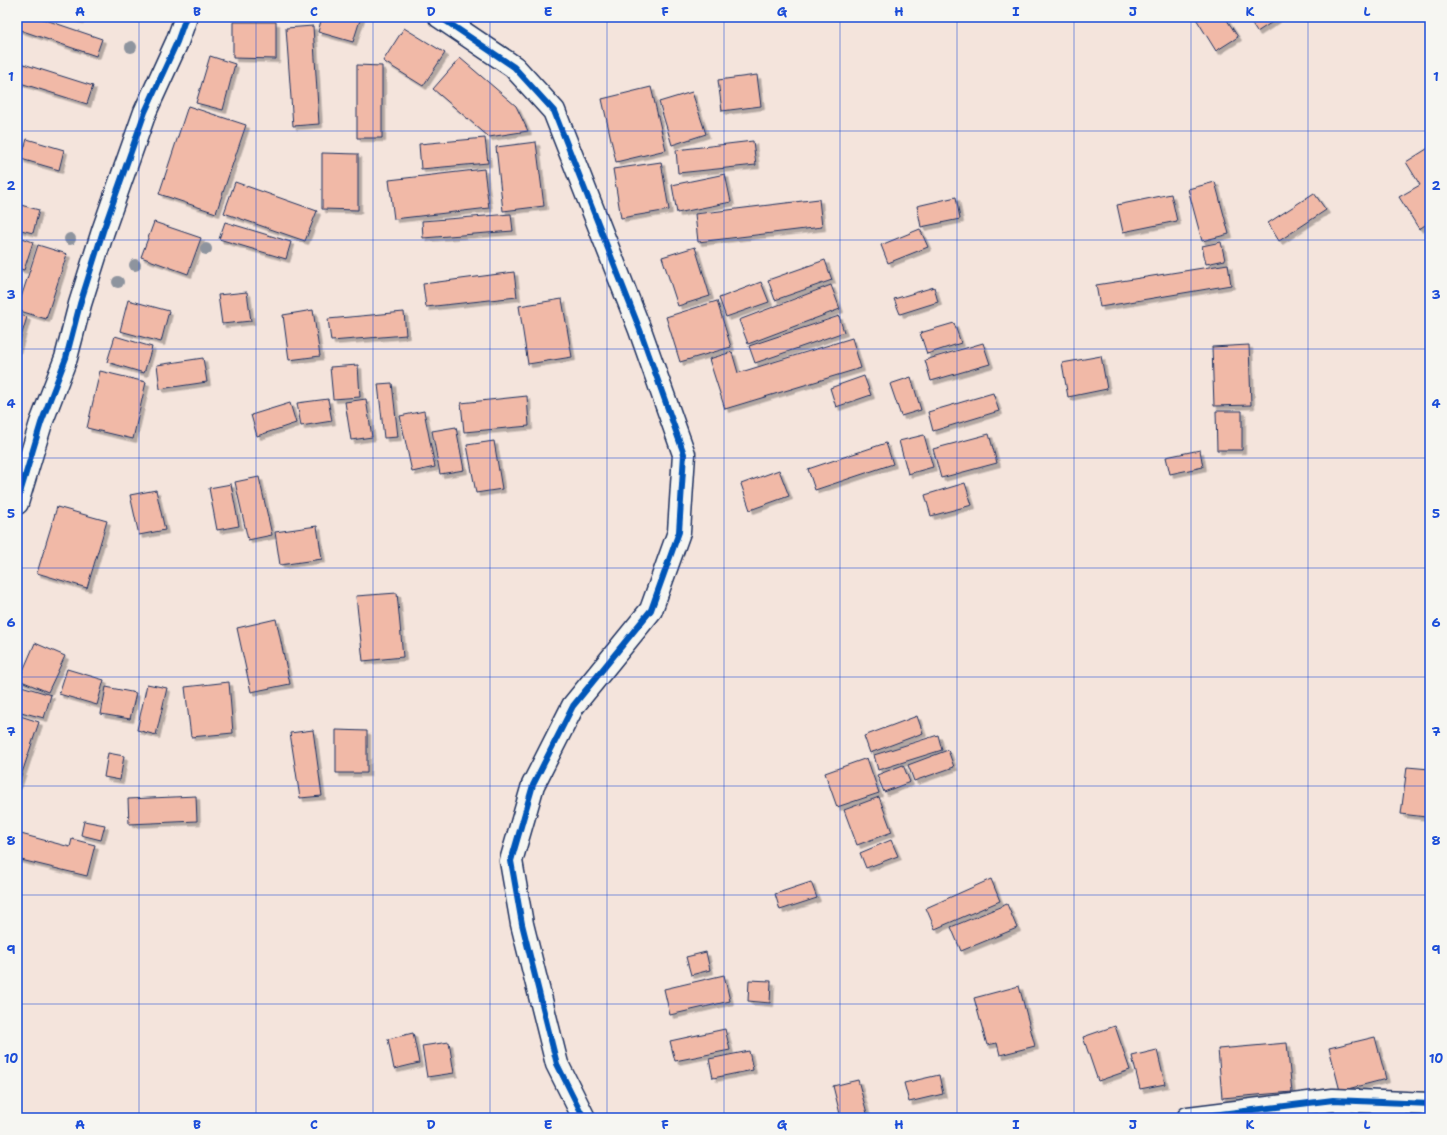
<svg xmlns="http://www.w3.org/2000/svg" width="1447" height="1135" font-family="'Shantell Sans',sans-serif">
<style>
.building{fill:#f1b9a7;stroke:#1b2f5e;filter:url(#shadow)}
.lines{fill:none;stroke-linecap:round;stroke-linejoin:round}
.minor-casing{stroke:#1b2f5e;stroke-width:25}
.minor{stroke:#f6f6f2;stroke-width:22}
.cycleway-casing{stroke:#f6f6f2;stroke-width:8}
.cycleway{stroke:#0057b8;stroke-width:6}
.tree{fill:#8e949e}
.grid{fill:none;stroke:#1d4ed8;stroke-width:1;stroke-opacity:0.55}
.neatline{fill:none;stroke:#1d4ed8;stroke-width:1.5}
.grid-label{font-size:13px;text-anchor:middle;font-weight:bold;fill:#1d4ed8}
</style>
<defs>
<filter id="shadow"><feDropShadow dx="3.5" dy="3.5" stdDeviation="0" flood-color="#0004"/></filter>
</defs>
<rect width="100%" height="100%" fill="#f4e4dc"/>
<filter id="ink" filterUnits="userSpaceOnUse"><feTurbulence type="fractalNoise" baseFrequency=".025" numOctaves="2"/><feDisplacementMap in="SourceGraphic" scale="8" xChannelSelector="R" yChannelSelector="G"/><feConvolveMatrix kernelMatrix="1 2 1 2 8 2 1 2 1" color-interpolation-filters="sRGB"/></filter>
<g filter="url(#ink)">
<g class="building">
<path d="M 17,17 L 37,17 L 102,39 L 96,56 L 17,29 Z"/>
<path d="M 66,17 L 81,17 L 80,20 Z"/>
<path d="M 322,17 L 361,17 L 353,42 L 318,32 Z"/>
<path d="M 1195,17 L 1225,17 L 1238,37 L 1216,51 Z"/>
<path d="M 1247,17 L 1276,17 L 1277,19 L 1257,32 Z"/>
<path d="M 233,22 L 276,22 L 276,59 L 233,58 Z"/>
<path d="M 313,26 L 319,124 L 293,126 L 286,28 Z"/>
<path d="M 404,28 L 445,53 L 423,86 L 383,61 Z"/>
<path d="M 210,56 L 235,64 L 223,110 L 196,103 Z"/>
<path d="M 460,58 L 516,106 L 528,131 L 489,137 L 433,89 Z"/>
<path d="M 17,62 L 93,86 L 87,104 L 17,82 Z"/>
<path d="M 357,65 L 382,66 L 382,138 L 357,138 Z"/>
<path d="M 757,75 L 761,106 L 722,111 L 718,80 Z"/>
<path d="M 651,87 L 666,150 L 616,162 L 602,99 Z"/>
<path d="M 692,92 L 706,134 L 672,145 L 659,102 Z"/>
<path d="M 188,106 L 246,125 L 216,213 L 159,194 Z"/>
<path d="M 485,138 L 488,163 L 421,169 L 419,144 Z"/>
<path d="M 27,139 L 64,150 L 59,170 L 21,159 Z"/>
<path d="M 753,141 L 756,165 L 678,173 L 676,150 Z"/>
<path d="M 536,142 L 544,206 L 503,211 L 496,147 Z"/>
<path d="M 1430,147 L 1430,222 L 1419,229 L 1399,197 L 1420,185 L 1406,162 Z"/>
<path d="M 322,153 L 358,154 L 358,210 L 322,209 Z"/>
<path d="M 661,162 L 669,210 L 621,218 L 613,169 Z"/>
<path d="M 484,169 L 489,208 L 394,219 L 389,180 Z"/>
<path d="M 725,174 L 731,202 L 677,213 L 672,185 Z"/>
<path d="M 235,182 L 317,211 L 305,241 L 224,213 Z"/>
<path d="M 1215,182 L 1229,234 L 1202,241 L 1188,189 Z"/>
<path d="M 1314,193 L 1326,210 L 1279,241 L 1268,223 Z"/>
<path d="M 1171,194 L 1177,221 L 1123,232 L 1117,205 Z"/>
<path d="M 956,197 L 960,219 L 921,227 L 917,206 Z"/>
<path d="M 819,199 L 822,227 L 698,242 L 695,214 Z"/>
<path d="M 17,204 L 39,210 L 33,233 L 17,229 Z"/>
<path d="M 511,214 L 513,231 L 423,238 L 422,221 Z"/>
<path d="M 154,222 L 201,238 L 188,274 L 141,257 Z"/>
<path d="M 225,222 L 291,242 L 286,259 L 219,239 Z"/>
<path d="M 920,229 L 928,247 L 888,263 L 881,245 Z"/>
<path d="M 17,236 L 33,242 L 24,270 L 17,268 Z"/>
<path d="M 1221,242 L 1225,260 L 1206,264 L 1202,246 Z"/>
<path d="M 38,245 L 67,254 L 46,319 L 17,310 Z"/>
<path d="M 695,247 L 710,296 L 678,306 L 662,257 Z"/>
<path d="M 825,260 L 832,280 L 775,300 L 768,280 Z"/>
<path d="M 1228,264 L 1231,285 L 1100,307 L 1096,285 Z"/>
<path d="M 514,272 L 517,297 L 426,307 L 423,284 Z"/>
<path d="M 761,282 L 769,302 L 726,317 L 719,298 Z"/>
<path d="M 831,285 L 840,309 L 748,344 L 739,320 Z"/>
<path d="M 934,287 L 938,302 L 900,314 L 894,299 Z"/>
<path d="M 247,292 L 251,321 L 222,324 L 218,295 Z"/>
<path d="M 562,299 L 572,357 L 528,364 L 519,306 Z"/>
<path d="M 128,300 L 169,311 L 161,342 L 120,331 Z"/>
<path d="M 717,301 L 731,347 L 680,362 L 666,317 Z"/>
<path d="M 313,310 L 320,356 L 289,360 L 283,315 Z"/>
<path d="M 404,312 L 406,335 L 331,341 L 328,319 Z"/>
<path d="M 17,314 L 27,317 L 17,350 Z"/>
<path d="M 839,316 L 844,332 L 755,363 L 749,346 Z"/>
<path d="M 954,323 L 961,343 L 927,354 L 920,333 Z"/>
<path d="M 115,336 L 152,347 L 144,373 L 107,362 Z"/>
<path d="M 852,338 L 861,368 L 725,409 L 709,359 L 732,352 L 738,373 Z"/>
<path d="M 983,343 L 990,364 L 931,381 L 925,360 Z"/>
<path d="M 1249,345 L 1251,405 L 1214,406 L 1212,347 Z"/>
<path d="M 1101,356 L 1107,389 L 1068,397 L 1062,363 Z"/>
<path d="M 203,358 L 207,382 L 160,389 L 157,365 Z"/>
<path d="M 358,365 L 360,397 L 333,399 L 330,367 Z"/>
<path d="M 100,371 L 146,382 L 133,439 L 87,428 Z"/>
<path d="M 864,376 L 871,395 L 836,407 L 830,388 Z"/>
<path d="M 911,377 L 921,410 L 901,416 L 890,384 Z"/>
<path d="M 392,383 L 398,437 L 384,438 L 378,384 Z"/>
<path d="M 993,393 L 999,411 L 933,431 L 928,412 Z"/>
<path d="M 527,396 L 529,426 L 464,432 L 461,403 Z"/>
<path d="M 328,399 L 332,421 L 301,426 L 297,403 Z"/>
<path d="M 366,399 L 372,437 L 351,440 L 345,402 Z"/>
<path d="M 290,403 L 296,423 L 257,436 L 251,415 Z"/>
<path d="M 424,411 L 435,467 L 412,472 L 400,416 Z"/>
<path d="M 1216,411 L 1242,411 L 1242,450 L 1217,450 Z"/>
<path d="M 456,427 L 464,470 L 440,474 L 432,431 Z"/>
<path d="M 989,434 L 997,463 L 941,478 L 933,449 Z"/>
<path d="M 924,435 L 933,467 L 908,474 L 899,441 Z"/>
<path d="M 494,441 L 502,489 L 476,493 L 467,445 Z"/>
<path d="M 886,443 L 893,464 L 815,490 L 808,469 Z"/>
<path d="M 1200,450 L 1203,467 L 1170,474 L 1166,457 Z"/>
<path d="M 779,470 L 789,496 L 750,510 L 741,484 Z"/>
<path d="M 259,477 L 272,535 L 248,540 L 235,482 Z"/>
<path d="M 965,483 L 972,505 L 931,516 L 925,495 Z"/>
<path d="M 231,484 L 239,526 L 217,530 L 209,488 Z"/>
<path d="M 156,490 L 165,530 L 139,535 L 130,495 Z"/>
<path d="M 57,507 L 107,521 L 87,588 L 37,573 Z"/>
<path d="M 317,526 L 322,559 L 280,565 L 275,532 Z"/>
<path d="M 397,593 L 403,657 L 363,661 L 356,596 Z"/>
<path d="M 276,619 L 290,684 L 251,692 L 237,628 Z"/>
<path d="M 35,643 L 65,656 L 48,692 L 19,680 Z"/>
<path d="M 67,669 L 104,680 L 97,705 L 59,694 Z"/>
<path d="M 229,682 L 233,733 L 191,737 L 185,687 Z"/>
<path d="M 147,684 L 167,688 L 156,735 L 137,730 Z"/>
<path d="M 18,685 L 51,695 L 44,718 L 17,711 Z"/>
<path d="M 106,687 L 136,693 L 130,719 L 101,714 Z"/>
<path d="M 17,715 L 39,722 L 18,785 L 17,785 Z"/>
<path d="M 917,716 L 923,733 L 870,753 L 864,736 Z"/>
<path d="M 313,730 L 322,796 L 300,798 L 290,733 Z"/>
<path d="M 336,730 L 367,731 L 367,773 L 336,773 Z"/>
<path d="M 938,735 L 942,750 L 878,770 L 874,755 Z"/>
<path d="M 948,750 L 954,767 L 914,781 L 908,765 Z"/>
<path d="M 108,753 L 124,756 L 120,780 L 104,777 Z"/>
<path d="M 867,758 L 879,793 L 837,807 L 825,773 Z"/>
<path d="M 903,765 L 910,782 L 884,792 L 877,775 Z"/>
<path d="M 1407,767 L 1430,769 L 1426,817 L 1401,814 Z"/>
<path d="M 196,796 L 197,821 L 129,824 L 128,799 Z"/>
<path d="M 879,797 L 892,832 L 857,845 L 844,810 Z"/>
<path d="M 84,821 L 105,825 L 101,840 L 81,835 Z"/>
<path d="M 17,833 L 70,847 L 72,839 L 95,845 L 87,876 L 17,859 Z"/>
<path d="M 891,840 L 898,856 L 866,868 L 860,853 Z"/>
<path d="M 991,879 L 1000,901 L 935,929 L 926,908 Z"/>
<path d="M 811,882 L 817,898 L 780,910 L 775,894 Z"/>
<path d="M 1430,893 L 1430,902 L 1426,896 Z"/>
<path d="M 1007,904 L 1017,928 L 961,951 L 951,927 Z"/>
<path d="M 706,952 L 710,970 L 691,975 L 686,957 Z"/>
<path d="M 724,975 L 730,1001 L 670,1015 L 664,989 Z"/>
<path d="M 749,980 L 771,981 L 770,1003 L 748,1001 Z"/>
<path d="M 1019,986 L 1035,1046 L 1000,1055 L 997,1043 L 987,1045 L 974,998 Z"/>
<path d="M 1115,1026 L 1130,1070 L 1098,1081 L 1083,1037 Z"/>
<path d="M 725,1029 L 730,1050 L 675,1061 L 670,1041 Z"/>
<path d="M 413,1033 L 419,1063 L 394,1069 L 388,1039 Z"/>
<path d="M 1375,1037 L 1386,1079 L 1340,1091 L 1329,1048 Z"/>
<path d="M 449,1042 L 454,1073 L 427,1077 L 422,1046 Z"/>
<path d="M 1287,1043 L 1292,1092 L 1222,1098 L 1218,1049 Z"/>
<path d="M 1157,1050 L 1165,1084 L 1140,1089 L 1132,1056 Z"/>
<path d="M 749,1051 L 753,1070 L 713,1078 L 709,1059 Z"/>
<path d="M 939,1075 L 943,1094 L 909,1102 L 904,1083 Z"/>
<path d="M 858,1080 L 868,1117 L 841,1118 L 833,1086 Z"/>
</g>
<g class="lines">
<defs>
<g id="minor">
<path d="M 440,17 L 514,67 L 554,111 L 640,330 L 684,454 L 679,532 L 651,610 L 573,706 L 533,785 L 511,861 L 522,924 L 557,1064 L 584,1118"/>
<path d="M 17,503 L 41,423 L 66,358 L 80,304 L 103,231 L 145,112 L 177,42 L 186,17"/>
<path d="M 1188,1118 L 1333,1100 L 1430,1104"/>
</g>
</defs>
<use href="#minor" class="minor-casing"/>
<use href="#minor" class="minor"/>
<defs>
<g id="cycleway">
<path d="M 440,17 L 514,67 L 554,111 L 640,330 L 684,454 L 679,532 L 651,610 L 573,706 L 533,785 L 511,861 L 522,924 L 557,1064 L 584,1118"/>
<path d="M 17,503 L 41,423 L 66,358 L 80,304 L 103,231 L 145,112 L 177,42 L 186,17"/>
<path d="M 1188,1118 L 1333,1100 L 1430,1104"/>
</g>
</defs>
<use href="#cycleway" class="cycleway-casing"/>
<use href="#cycleway" class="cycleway"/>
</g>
<g class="tree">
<circle cx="131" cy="47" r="6"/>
<circle cx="70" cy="239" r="6"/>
<circle cx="206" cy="249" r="6"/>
<circle cx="135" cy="265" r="6"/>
<circle cx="118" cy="282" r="6"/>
</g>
</g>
<path class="grid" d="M 139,17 L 139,1118M 256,17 L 256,1118M 373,17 L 373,1118M 490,17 L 490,1118M 607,17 L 607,1118M 724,17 L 724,1118M 840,17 L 840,1118M 957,17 L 957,1118M 1074,17 L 1074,1118M 1191,17 L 1191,1118M 1308,17 L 1308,1118M 17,131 L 1430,131M 17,240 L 1430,240M 17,349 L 1430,349M 17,458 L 1430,458M 17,568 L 1430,568M 17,677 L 1430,677M 17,786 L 1430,786M 17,895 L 1430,895M 17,1004 L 1430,1004"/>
<rect width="1447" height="1135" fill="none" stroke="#f6f6f2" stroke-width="44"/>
<rect x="22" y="22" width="1403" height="1091" class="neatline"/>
<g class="grid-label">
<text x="80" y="16">A</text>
<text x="197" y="16">B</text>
<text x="314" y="16">C</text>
<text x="431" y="16">D</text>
<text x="548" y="16">E</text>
<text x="665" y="16">F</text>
<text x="782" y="16">G</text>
<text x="899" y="16">H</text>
<text x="1016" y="16">I</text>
<text x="1133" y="16">J</text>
<text x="1250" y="16">K</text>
<text x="1367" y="16">L</text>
<text x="11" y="81">1</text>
<text x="1436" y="81">1</text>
<text x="11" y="190">2</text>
<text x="1436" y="190">2</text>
<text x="11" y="299">3</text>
<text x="1436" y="299">3</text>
<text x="11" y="408">4</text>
<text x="1436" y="408">4</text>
<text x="11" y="518">5</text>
<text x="1436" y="518">5</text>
<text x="11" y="627">6</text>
<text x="1436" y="627">6</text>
<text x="11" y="736">7</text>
<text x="1436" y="736">7</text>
<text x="11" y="845">8</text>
<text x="1436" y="845">8</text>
<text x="11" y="954">9</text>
<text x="1436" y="954">9</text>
<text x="11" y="1063">10</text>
<text x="1436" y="1063">10</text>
<text x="80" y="1129">A</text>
<text x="197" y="1129">B</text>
<text x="314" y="1129">C</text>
<text x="431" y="1129">D</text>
<text x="548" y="1129">E</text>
<text x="665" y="1129">F</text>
<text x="782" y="1129">G</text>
<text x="899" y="1129">H</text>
<text x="1016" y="1129">I</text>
<text x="1133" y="1129">J</text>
<text x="1250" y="1129">K</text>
<text x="1367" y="1129">L</text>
</g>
</svg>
